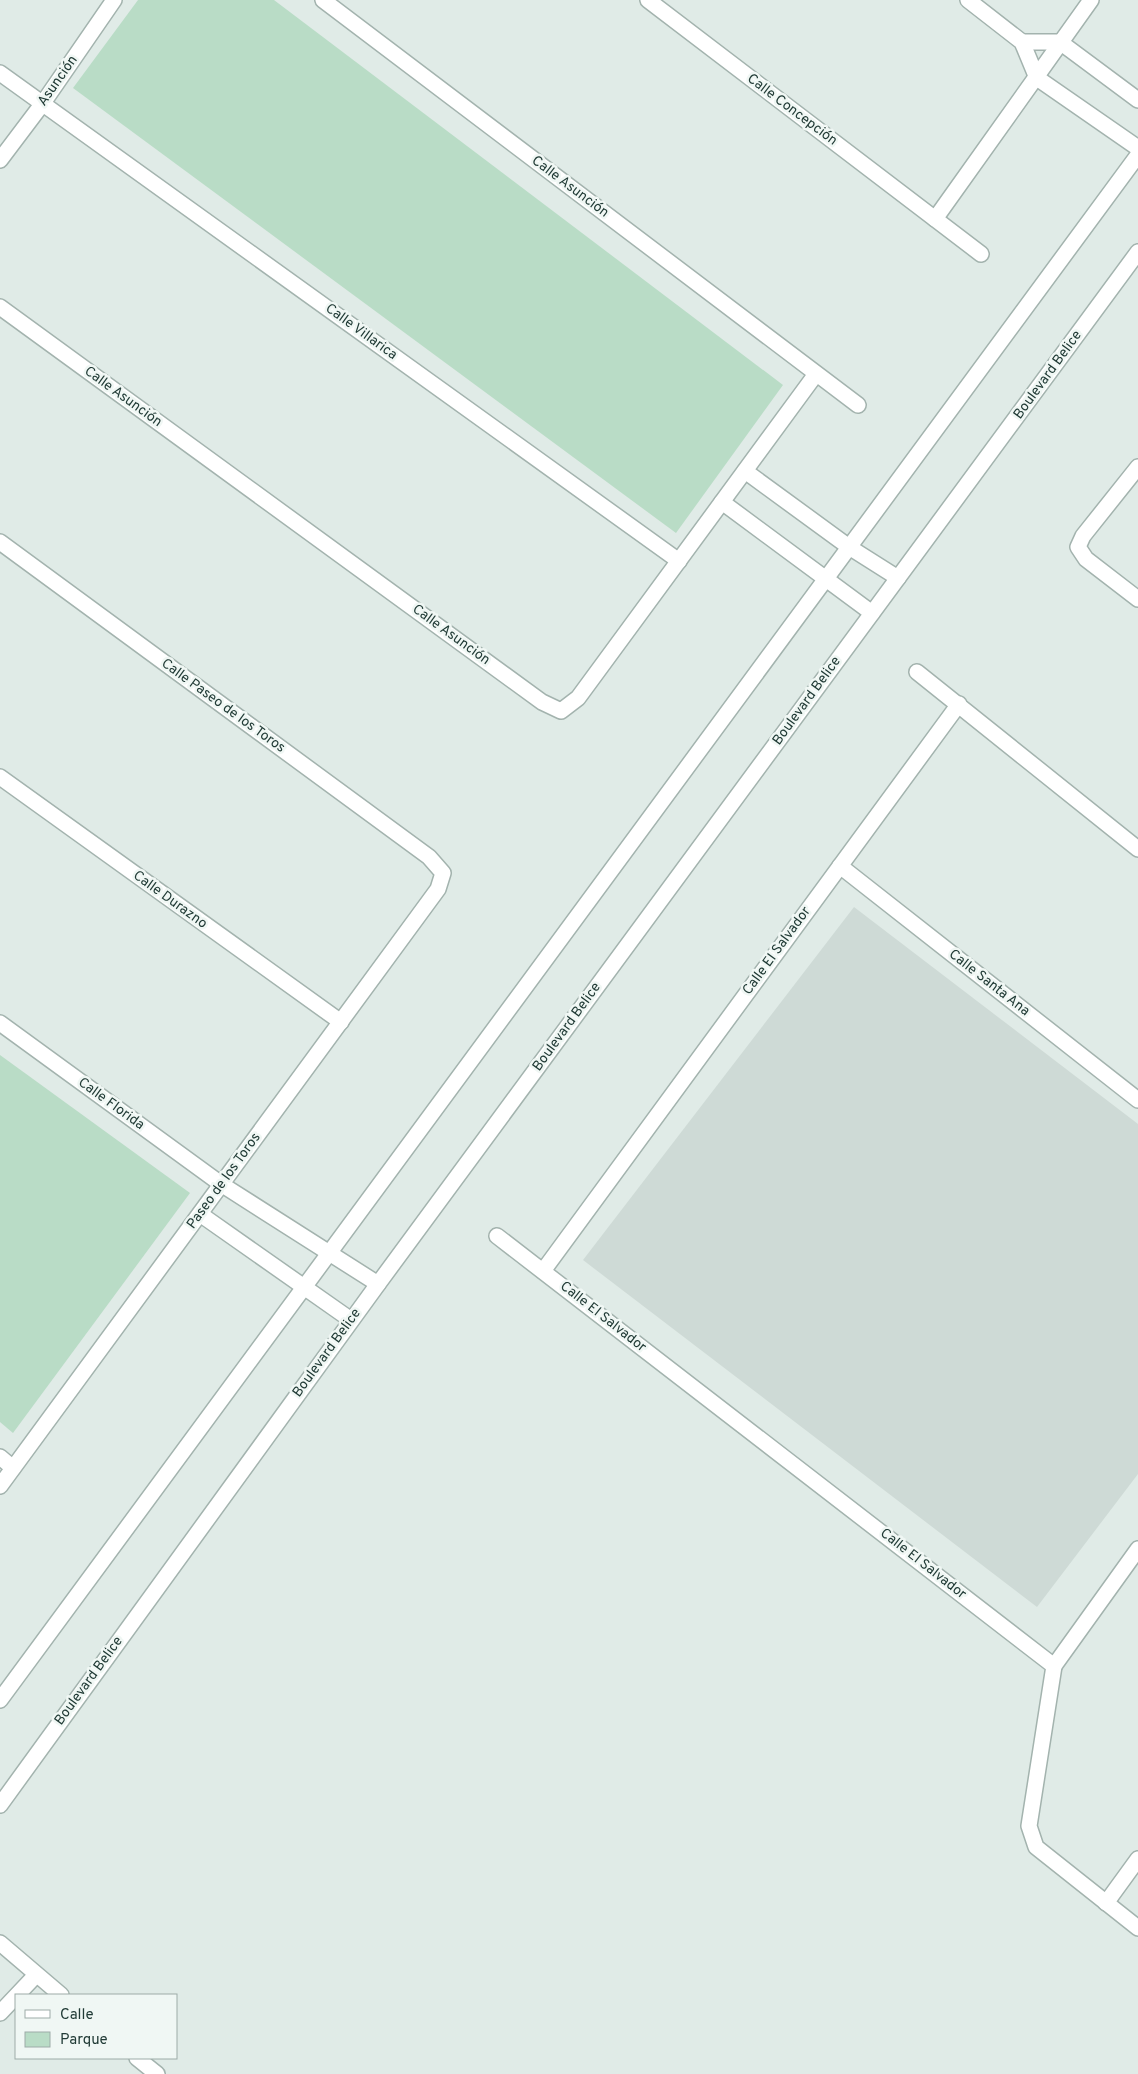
<svg xmlns="http://www.w3.org/2000/svg" width="1138" height="2074" font-family="Overpass,sans-serif">
<style>
.built{fill:#cedad6}
.green{fill:#b9dcc6}
.lines{fill:none;stroke-linecap:round;stroke-linejoin:round}
.minor-casing{stroke:#a3b3ae;stroke-width:18}
.minor{stroke:#fff;stroke-width:15}
.labels{text-anchor:middle;dominant-baseline:central;stroke-width:5;stroke-linejoin:round;paint-order:stroke}
.street-label{font-size:14px;fill:#213b36;stroke:#f0f7f4}
</style>
<rect width="100%" height="100%" fill="#e0ebe7"/>
<path class="built" d="M 854,907 L 1138,1124 L 1138,1474 L 1037,1607 L 583,1260 Z"/>
<g class="green">
<path d="M 138,0 L 274,0 L 783,385 L 676,533 L 73,88 Z"/>
<path d="M 0,1055 L 190,1193 L 13,1433 L 0,1422 Z"/>
</g>
<g class="lines">
<defs>
<g id="minor">
<path d="M 323,0 L 858,405"/>
<path d="M 648,0 L 981,254"/>
<path d="M 968,0 L 1022,42 L 1037,78 L 1138,148"/>
<path d="M 1022,42 L 1060,42 L 1138,100"/>
<path d="M 0,73 L 679,561"/>
<path d="M 0,160 L 43,103 L 114,0"/>
<path d="M 935,219 L 1091,0"/>
<path d="M 0,307 L 542,702 L 561,711 L 578,698 L 816,374"/>
<path d="M 1138,467 L 1083,536 L 1078,547 L 1086,559 L 1138,599"/>
<path d="M 745,471 L 849,547 L 898,578"/>
<path d="M 722,502 L 872,613"/>
<path d="M 0,542 L 429,857 L 443,873 L 438,889 L 0,1486"/>
<path d="M 917,672 L 1138,849"/>
<path d="M 0,777 L 341,1022"/>
<path d="M 840,866 L 1138,1100"/>
<path d="M 0,1023 L 221,1184 L 378,1284"/>
<path d="M 200,1214 L 351,1320"/>
<path d="M 497,1236 L 1054,1666 L 1029,1826 L 1036,1847 L 1138,1928"/>
<path d="M 543,1271 L 959,704"/>
<path d="M 0,1457 L 13,1468"/>
<path d="M 1054,1666 L 1138,1549"/>
<path d="M 0,1700 L 1138,155"/>
<path d="M 0,1805 L 378,1284 L 1138,252"/>
<path d="M 1106,1903 L 1138,1859"/>
<path d="M 0,1943 L 61,1995"/>
<path d="M 0,2013 L 36,1975"/>
<path d="M 137,2058 L 157,2074"/>
</g>
</defs>
<use href="#minor" class="minor-casing"/>
<use href="#minor" class="minor"/>
</g>
<g class="labels">
<g class="street-label">
<text transform="translate(58 81) rotate(-55)">Asunción</text>
<text transform="translate(792 110) rotate(37)">Calle Concepción</text>
<text transform="translate(570 187) rotate(37)">Calle Asunción</text>
<text transform="translate(361 332) rotate(36)">Calle Villarica</text>
<text transform="translate(1048 375) rotate(-54)">Boulevard Belice</text>
<text transform="translate(123 397) rotate(36)">Calle Asunción</text>
<text transform="translate(451 635) rotate(36)">Calle Asunción</text>
<text transform="translate(807 701) rotate(-54)">Boulevard Belice</text>
<text transform="translate(223 706) rotate(36)">Calle Paseo de los Toros</text>
<text transform="translate(170 900) rotate(36)">Calle Durazno</text>
<text transform="translate(777 951) rotate(-54)">Calle El Salvador</text>
<text transform="translate(989 983) rotate(38)">Calle Santa Ana</text>
<text transform="translate(567 1027) rotate(-54)">Boulevard Belice</text>
<text transform="translate(111 1104) rotate(36)">Calle Florida</text>
<text transform="translate(224 1181) rotate(-54)">Paseo de los Toros</text>
<text transform="translate(603 1317) rotate(38)">Calle El Salvador</text>
<text transform="translate(327 1353) rotate(-54)">Boulevard Belice</text>
<text transform="translate(923 1564) rotate(38)">Calle El Salvador</text>
<text transform="translate(89 1681) rotate(-54)">Boulevard Belice</text>
</g>
</g>
<rect x="15" y="1994" width="162" height="65" fill="#f0f7f4" stroke="#9daca8"/>
<rect x="25" y="2010" width="25" height="8" fill="#ffffff" stroke="#9daca8"/>
<text x="60" y="2019" font-size="15" fill="#213b36">Calle</text>
<rect x="25" y="2032" width="25" height="15" fill="#b9dcc6" stroke="#9daca8"/>
<text x="60" y="2044" font-size="15" fill="#213b36">Parque</text>
</svg>
